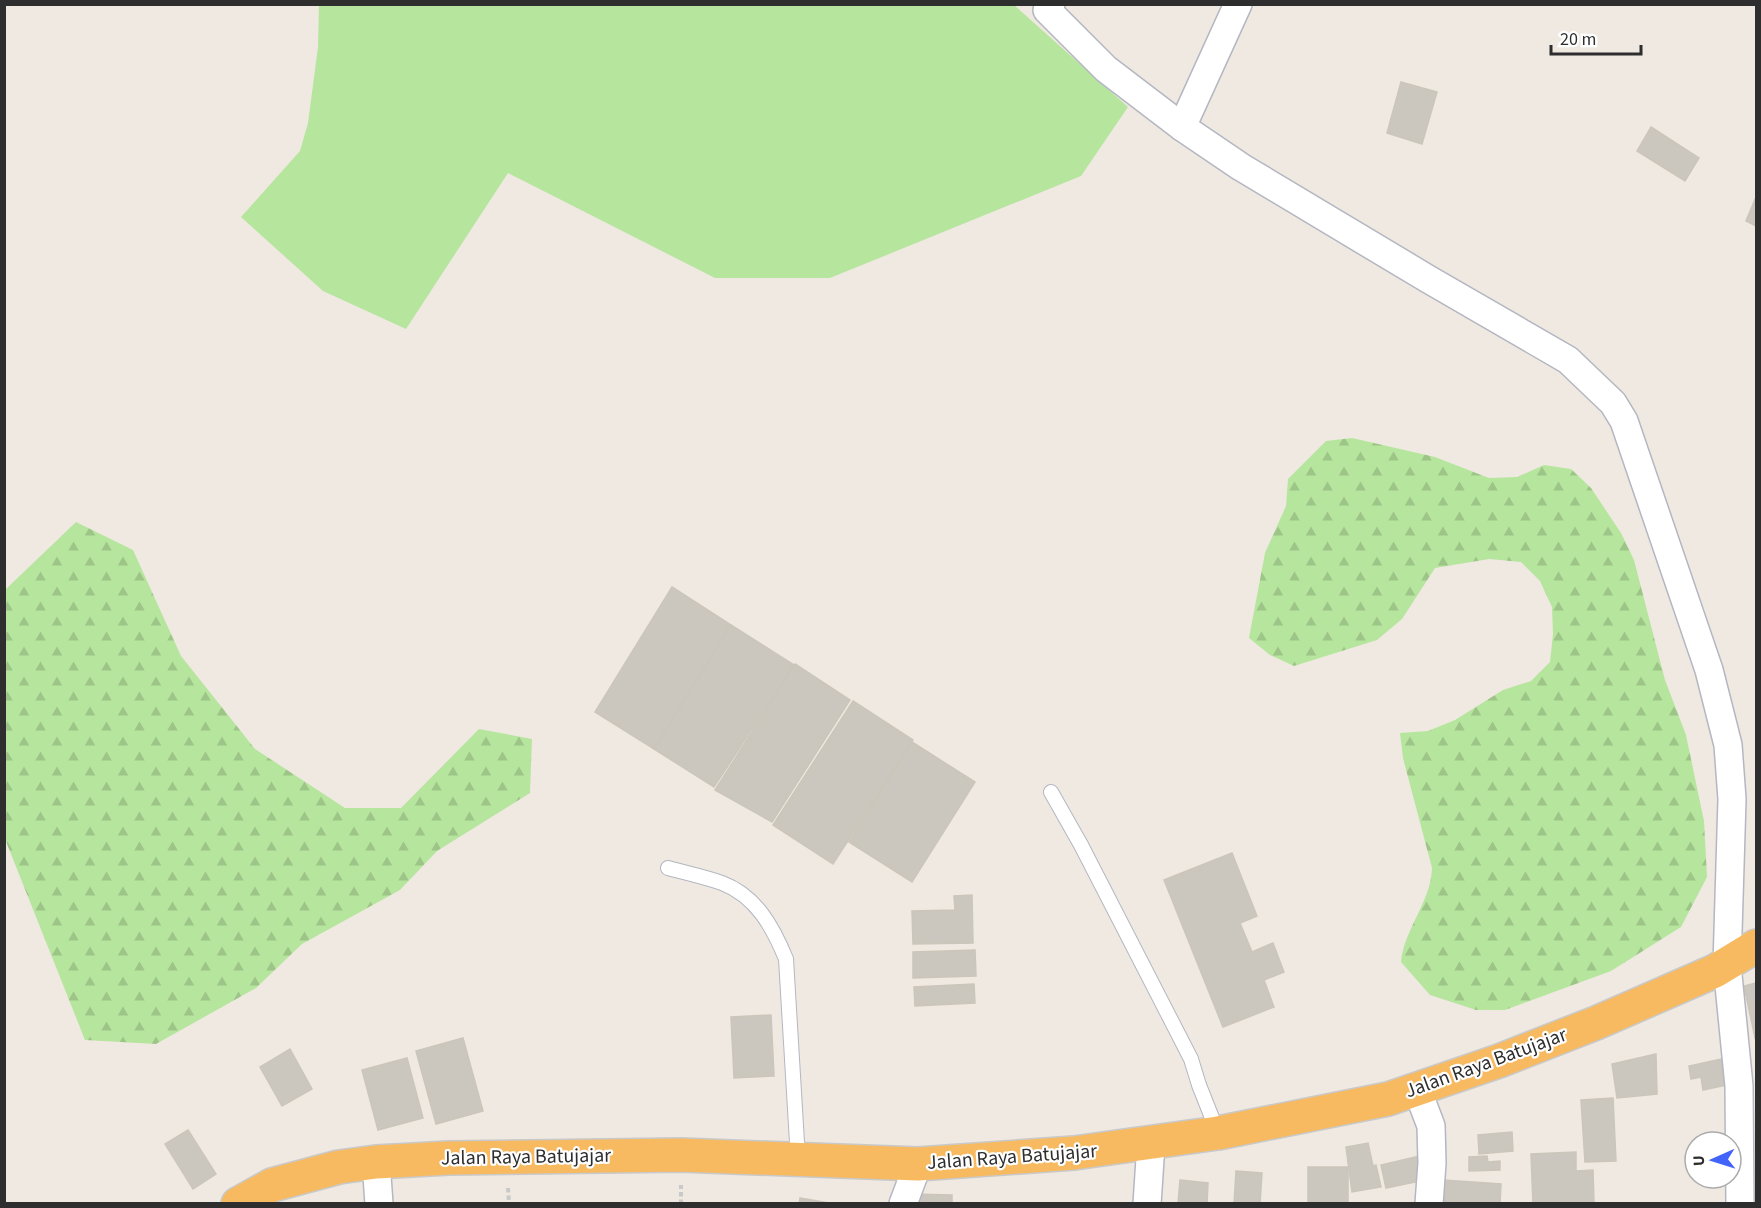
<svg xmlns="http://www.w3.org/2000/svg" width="1761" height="1208" font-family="'Source Sans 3',sans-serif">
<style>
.grass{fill:#b6e59e}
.forest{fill:url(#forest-firs)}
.building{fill:#cbc7bf;stroke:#cbc5ba;stroke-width:1.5}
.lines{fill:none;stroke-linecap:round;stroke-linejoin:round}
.service-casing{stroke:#b4b7c1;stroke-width:16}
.minor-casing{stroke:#b4b7c1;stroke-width:30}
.trunk-casing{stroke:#c9c9c9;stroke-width:36}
.path{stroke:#c9c9c9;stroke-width:4;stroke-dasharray:4.5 3;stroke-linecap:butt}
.service{stroke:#fff;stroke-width:14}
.minor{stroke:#fff;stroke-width:27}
.trunk{stroke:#f8ba60;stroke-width:33}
.labels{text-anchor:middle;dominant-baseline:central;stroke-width:4.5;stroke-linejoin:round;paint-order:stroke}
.street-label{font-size:20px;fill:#2e2e2e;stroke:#fff}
</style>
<defs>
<pattern id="forest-firs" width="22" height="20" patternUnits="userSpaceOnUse" patternTransform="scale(1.5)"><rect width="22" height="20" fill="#b6e59e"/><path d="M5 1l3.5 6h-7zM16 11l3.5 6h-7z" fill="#9dc588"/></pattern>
</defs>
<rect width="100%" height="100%" fill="#efe9e1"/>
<path class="grass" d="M 319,5 L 1014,5 L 1128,107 L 1081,176 L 830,278 L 715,278 L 508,173 L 406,329 L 323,291 L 241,217 L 300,151 L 308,123 L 318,47 Z"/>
<g class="forest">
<path d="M 1352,438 L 1435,457 L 1489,478 L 1517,477 L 1544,465 L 1571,469 L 1591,488 L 1621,533 L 1634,560 L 1665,680 L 1686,735 L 1704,821 L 1707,877 L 1681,927 L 1611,971 L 1505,1010 L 1476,1010 L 1430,995 L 1401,962 C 1404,929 1431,902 1432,868 L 1403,758 L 1400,733 L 1428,731 L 1455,720 L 1503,690 L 1531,681 L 1550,662 L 1553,634 L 1552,607 L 1540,581 L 1521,562 L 1489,559 L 1435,568 L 1402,619 L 1377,640 L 1294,666 L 1270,655 L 1249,638 L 1265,553 L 1286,506 L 1288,479 L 1326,441 Z"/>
<path d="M 76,522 L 133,550 L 181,656 L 255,749 L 345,808 L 401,808 L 479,729 L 532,739 L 530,793 L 437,851 L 400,890 L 302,944 L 256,988 L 156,1044 L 85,1040 L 5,839 L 5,590 Z"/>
</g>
<g class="building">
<path d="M 1401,82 L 1437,92 L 1422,144 L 1387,133 Z"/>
<path d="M 1651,127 L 1699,158 L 1685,181 L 1637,151 Z"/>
<path d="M 1756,197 L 1756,226 L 1746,221 Z"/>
<path d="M 672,587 L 731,625 L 654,749 L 595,712 Z"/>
<path d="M 731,625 L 794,665 L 714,787 L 654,749 Z"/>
<path d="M 795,664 L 850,700 L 772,822 L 715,790 Z"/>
<path d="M 853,701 L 913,740 L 833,864 L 773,825 Z"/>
<path d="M 912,742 L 975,782 L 912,882 L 849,842 Z"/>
<path d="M 1232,853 L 1257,916 L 1240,923 L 1252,952 L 1273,943 L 1284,972 L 1264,980 L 1274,1007 L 1223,1027 L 1164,880 Z"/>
<path d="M 972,895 L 973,943 L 913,944 L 912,911 L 955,910 L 954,896 Z"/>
<path d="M 975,950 L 976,976 L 913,978 L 913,952 Z"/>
<path d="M 1756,983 L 1756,1037 L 1755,1038 L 1744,986 Z"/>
<path d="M 974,984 L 975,1003 L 915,1006 L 914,987 Z"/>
<path d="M 771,1015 L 774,1076 L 734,1078 L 731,1017 Z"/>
<path d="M 463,1038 L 483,1111 L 436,1124 L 416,1051 Z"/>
<path d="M 290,1049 L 312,1089 L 282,1106 L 260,1067 Z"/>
<path d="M 1656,1054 L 1657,1094 L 1617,1098 L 1612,1064 Z"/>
<path d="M 407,1058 L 423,1118 L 378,1130 L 362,1070 Z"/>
<path d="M 1722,1059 L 1727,1085 L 1703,1090 L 1701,1077 L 1691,1079 L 1689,1066 Z"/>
<path d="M 1613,1098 L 1616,1161 L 1585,1162 L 1581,1100 Z"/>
<path d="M 188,1130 L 216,1174 L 193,1189 L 165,1144 Z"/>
<path d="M 1512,1132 L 1513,1151 L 1479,1154 L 1478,1135 Z"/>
<path d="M 1368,1143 L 1373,1166 L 1376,1165 L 1381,1187 L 1352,1192 L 1346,1147 Z"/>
<path d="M 1576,1152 L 1576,1171 L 1593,1170 L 1594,1204 L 1533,1204 L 1531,1154 Z"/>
<path d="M 1420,1156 L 1425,1180 L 1386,1188 L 1381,1165 Z"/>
<path d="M 1487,1156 L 1488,1162 L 1500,1161 L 1500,1170 L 1469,1171 L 1469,1157 Z"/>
<rect x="1308" y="1167" width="40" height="37"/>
<path d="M 1236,1171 L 1262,1173 L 1260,1204 L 1234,1204 Z"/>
<path d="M 1180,1180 L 1208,1183 L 1207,1204 L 1178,1204 Z"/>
<path d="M 1443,1180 L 1501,1184 L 1500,1204 L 1441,1202 Z"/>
<path d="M 911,1194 L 952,1195 L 952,1204 L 911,1204 Z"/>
<path d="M 800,1198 L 835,1204 L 799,1204 Z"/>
</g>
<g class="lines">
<defs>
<g id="service">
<path d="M 1051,792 L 1081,845 L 1191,1059 L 1199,1085 L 1218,1133"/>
<path d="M 668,868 C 686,873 705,877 722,883 C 756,896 773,927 786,959 L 798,1159"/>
</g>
<g id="minor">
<path d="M 1051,4 L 1047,10 L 1106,69 L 1182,127 L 1241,167 L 1428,279 L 1568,360 L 1613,403 L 1624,421 L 1709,670 L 1728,745 L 1732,799 L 1727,965 L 1739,1086 L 1740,1204"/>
<path d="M 1182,127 L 1238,4"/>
<path d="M 1417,1089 L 1431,1126 L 1432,1163 L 1429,1204"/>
<path d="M 376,1162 L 379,1204"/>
<path d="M 903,1204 L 918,1164"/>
<path d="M 1147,1204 L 1151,1144"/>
</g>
<path id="trunk" d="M 238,1204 L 272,1185 L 339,1167 L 376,1162 L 449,1158 L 681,1155 L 918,1164 L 1074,1153 L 1218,1133 L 1388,1099 L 1499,1061 L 1596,1023 L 1715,971 L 1756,946"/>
</defs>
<use href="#service" class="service-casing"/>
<use href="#minor" class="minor-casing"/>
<use href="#trunk" class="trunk-casing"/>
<g class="path">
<path d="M 508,1188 L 509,1204"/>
<path d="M 681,1204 L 681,1185"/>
</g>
<use href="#service" class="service"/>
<use href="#minor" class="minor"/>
<use href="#trunk" class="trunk"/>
</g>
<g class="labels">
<g class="street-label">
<text transform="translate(1486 1063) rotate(-20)">Jalan Raya Batujajar</text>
<text transform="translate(526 1157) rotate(-1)">Jalan Raya Batujajar</text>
<text transform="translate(1012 1157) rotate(-4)">Jalan Raya Batujajar</text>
</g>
</g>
<rect width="1761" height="1208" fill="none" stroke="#2e2e2e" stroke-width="12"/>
<g transform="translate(1713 1160) rotate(267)"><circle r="28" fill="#ffffff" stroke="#ababab" stroke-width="1.5"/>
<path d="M0-4.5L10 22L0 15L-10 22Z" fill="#4264fb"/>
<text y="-9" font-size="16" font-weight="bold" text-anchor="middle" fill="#2e2e2e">U</text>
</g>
<path d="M1551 45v9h90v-9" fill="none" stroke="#2e2e2e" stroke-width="3"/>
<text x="1560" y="45" font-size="18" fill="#2e2e2e" stroke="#ffffff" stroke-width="4.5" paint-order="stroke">20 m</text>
</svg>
